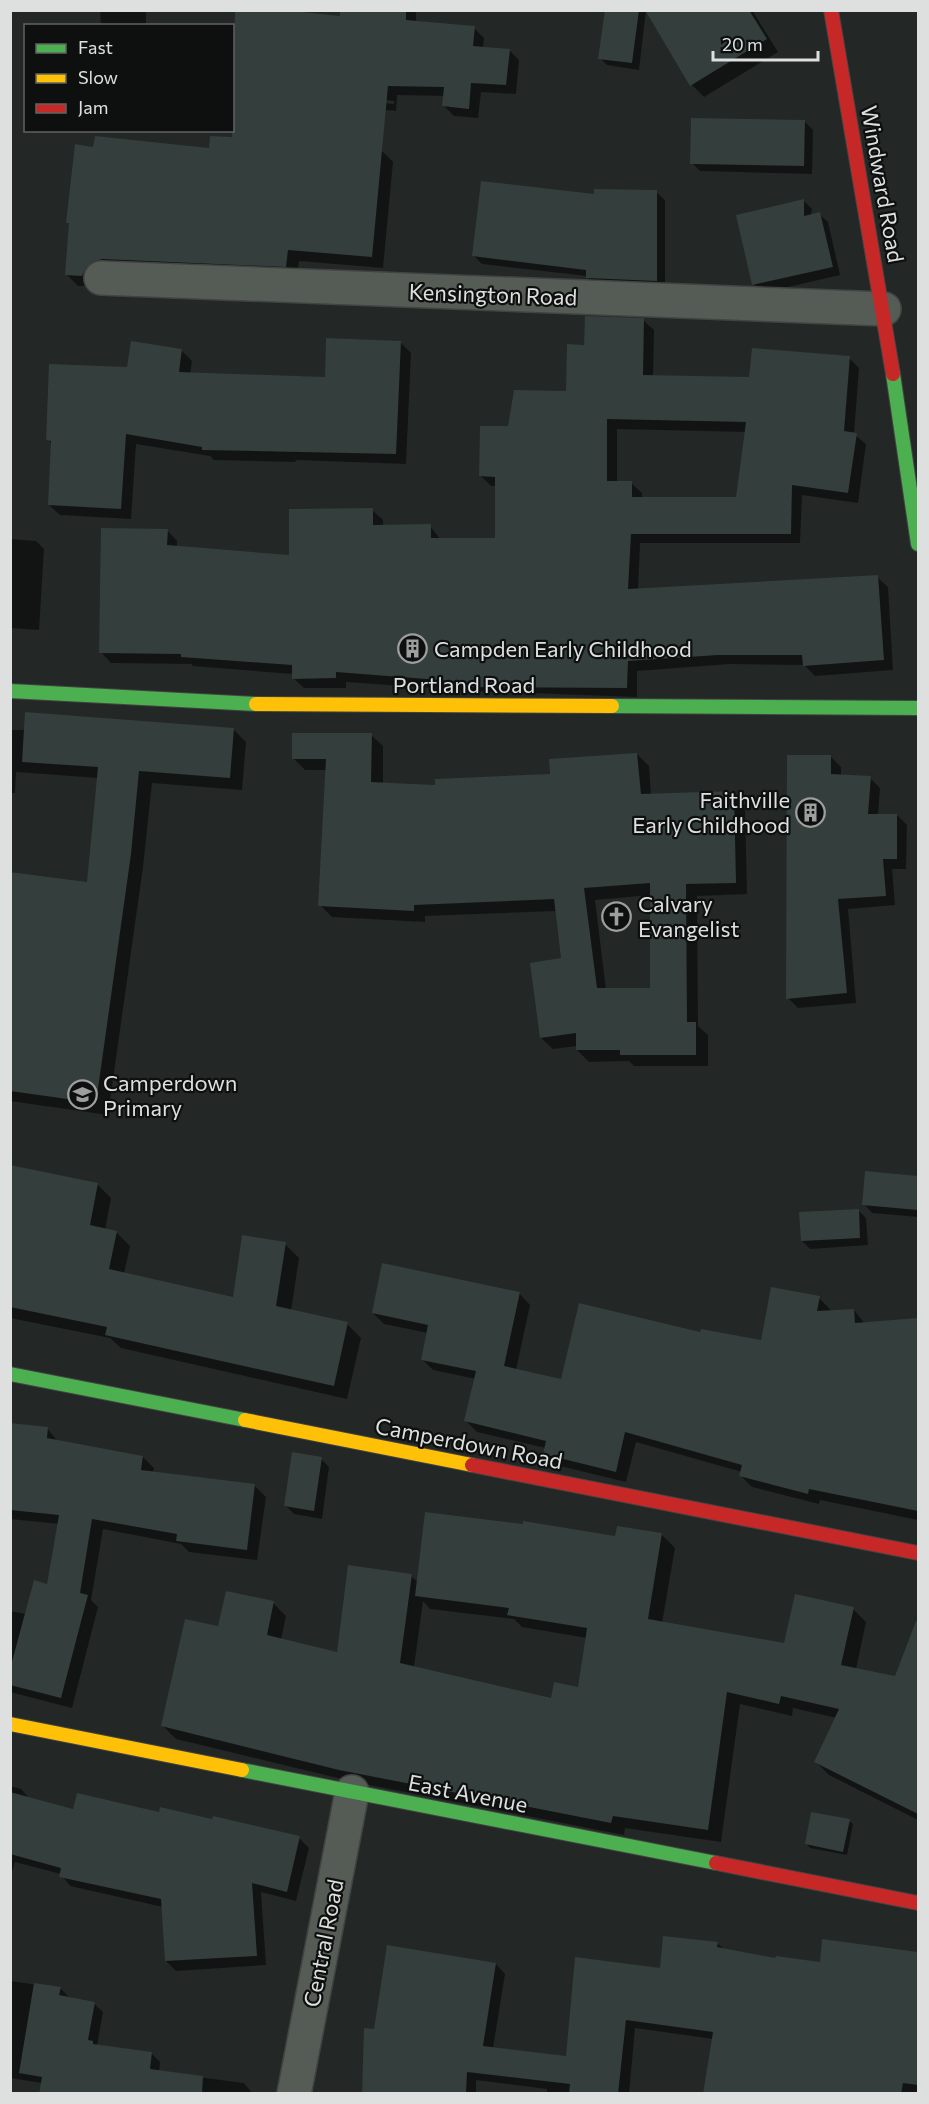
<svg xmlns="http://www.w3.org/2000/svg" width="929" height="2104" font-family="Commissioner,sans-serif">
<style>
.shadow{fill:#0007;fill-rule:evenodd}
.building{fill:#333e3d;fill-rule:evenodd}
.lines{fill:none;stroke-linecap:round;stroke-linejoin:round}
.street-casing{stroke:#424443;stroke-width:36}
.fast-casing{stroke:#424443;stroke-width:16}
.slow-casing{stroke:#424443;stroke-width:16}
.jam-casing{stroke:#424443;stroke-width:16}
.street{stroke:#555c55;stroke-width:33}
.fast{stroke:#4caf50;stroke-width:14}
.slow{stroke:#ffc107;stroke-width:14}
.jam{stroke:#c62828;stroke-width:14}
.labels{text-anchor:middle;dominant-baseline:central;stroke-width:4.5;stroke-linejoin:round;paint-order:stroke}
.street-label{font-size:22px;fill:#dde0df;stroke:#0d100f}
.poi-label{font-size:22px;fill:#dde0df;stroke:#0d100f;text-anchor:start}
</style>
<rect width="100%" height="100%" fill="#232725"/>
<g class="shadow">
<path d="M 100,10 L 146,10 L 146,26 L 101,26 Z"/>
<path d="M 237,10 L 342,18 L 342,10 L 416,10 L 416,22 L 474,28 L 484,38 L 483,48 L 509,50 L 519,60 L 516,94 L 481,92 L 478,118 L 454,116 L 444,106 L 445,96 L 397,95 L 396,111 L 239,95 L 232,88 ZM 238,85 L 394,101 L 394,104 L 238,88 Z"/>
<path d="M 606,10 L 646,10 L 639,70 L 607,65 L 600,58 Z"/>
<path d="M 726,10 L 752,10 L 778,52 L 704,97 L 692,85 Z"/>
<path d="M 805,122 L 813,130 L 812,174 L 700,171 L 692,163 Z"/>
<path d="M 95,148 L 381,150 L 393,162 L 383,268 L 299,261 L 297,277 L 78,286 L 66,274 L 70,225 L 68,222 Z"/>
<path d="M 656,192 L 665,200 L 665,289 L 595,286 L 587,276 L 482,264 L 474,256 L 595,196 Z"/>
<path d="M 803,200 L 812,209 L 811,216 L 819,214 L 828,222 L 840,275 L 762,293 L 754,284 Z"/>
<path d="M 643,320 L 654,330 L 653,376 L 750,378 L 849,358 L 859,368 L 854,434 L 866,444 L 858,503 L 802,495 L 800,543 L 640,543 L 638,590 L 877,577 L 888,587 L 893,670 L 815,676 L 804,665 L 730,664 L 637,671 L 637,697 L 472,691 L 346,682 L 346,688 L 304,688 L 293,678 L 293,674 L 193,666 L 191,664 L 111,663 L 101,652 L 167,530 L 177,541 L 177,548 L 291,556 L 372,510 L 383,520 L 383,526 L 430,526 L 441,540 L 497,539 L 497,486 L 491,486 L 481,476 L 509,427 L 567,393 L 586,346 ZM 617,429 L 746,432 L 737,499 L 642,499 L 642,493 L 631,483 L 617,483 Z"/>
<path d="M 401,343 L 411,353 L 406,464 L 296,460 L 295,462 L 214,460 L 210,456 L 136,444 L 131,519 L 60,515 L 49,505 L 52,444 L 48,440 L 128,369 L 182,351 L 192,361 L 190,374 L 326,378 Z"/>
<path d="M 10,539 L 36,541 L 44,549 L 39,630 L 10,628 Z"/>
<path d="M 233,729 L 246,742 L 242,790 L 152,783 L 143,867 L 108,1115 L 10,1101 L 10,873 L 88,884 L 99,778 L 16,772 L 15,793 L 10,793 L 10,730 Z"/>
<path d="M 371,735 L 383,746 L 383,784 L 437,787 L 552,776 L 637,754 L 649,766 L 651,795 L 733,793 L 745,805 L 747,894 L 697,896 L 698,1026 L 708,1035 L 708,1066 L 634,1066 L 629,1061 L 589,1062 L 577,1050 L 577,1046 L 553,1049 L 541,1038 L 563,960 L 557,911 L 425,916 L 425,922 L 332,917 L 320,905 L 327,770 L 305,770 L 294,759 ZM 651,895 L 652,989 L 606,990 L 595,900 Z"/>
<path d="M 831,757 L 841,767 L 841,776 L 870,778 L 880,788 L 878,815 L 897,815 L 907,825 L 906,869 L 892,869 L 895,905 L 848,909 L 856,1003 L 798,1008 L 788,998 Z"/>
<path d="M 10,1166 L 97,1184 L 111,1198 L 105,1230 L 116,1232 L 130,1246 L 124,1274 L 234,1298 L 285,1244 L 299,1258 L 291,1311 L 347,1324 L 361,1338 L 347,1399 L 121,1348 L 110,1338 L 10,1318 Z"/>
<path d="M 867,1173 L 918,1178 L 918,1217 L 872,1213 L 864,1204 Z"/>
<path d="M 858,1210 L 866,1218 L 868,1245 L 810,1249 L 802,1241 Z"/>
<path d="M 519,1293 L 530,1305 L 516,1370 L 562,1381 L 701,1334 L 762,1342 L 819,1298 L 830,1309 L 830,1312 L 854,1310 L 865,1324 L 918,1320 L 918,1397 L 812,1407 L 918,1428 L 918,1520 L 820,1500 L 819,1504 L 752,1487 L 741,1476 L 742,1472 L 636,1442 L 626,1482 L 556,1465 L 545,1454 L 546,1448 L 477,1432 L 466,1421 L 476,1379 L 433,1370 L 422,1359 L 428,1333 L 384,1324 L 373,1313 Z"/>
<path d="M 10,1425 L 47,1428 L 58,1442 L 143,1457 L 154,1468 L 153,1473 L 255,1486 L 266,1497 L 257,1560 L 189,1552 L 181,1544 L 103,1529 L 91,1600 L 98,1607 L 72,1708 L 10,1692 L 10,1611 L 26,1614 L 48,1586 L 59,1524 L 10,1519 Z"/>
<path d="M 321,1459 L 329,1467 L 322,1519 L 294,1514 L 286,1506 Z"/>
<path d="M 662,1535 L 675,1548 L 662,1623 L 785,1645 L 853,1609 L 866,1622 L 856,1669 L 896,1678 L 899,1670 L 918,1678 L 918,1820 L 829,1775 L 816,1762 L 837,1718 L 793,1708 L 792,1716 L 740,1704 L 721,1842 L 625,1828 L 624,1835 L 354,1782 L 176,1739 L 163,1726 L 219,1628 L 273,1603 L 286,1616 L 281,1640 L 338,1653 L 411,1576 L 418,1582 L 616,1538 ZM 423,1601 L 430,1609 L 514,1619 L 522,1627 L 587,1638 L 579,1688 L 552,1699 L 414,1667 Z"/>
<path d="M 10,1786 L 21,1789 L 30,1799 L 75,1810 L 160,1814 L 299,1838 L 309,1848 L 296,1901 L 261,1892 L 266,1965 L 176,1971 L 166,1961 L 163,1907 L 70,1886 L 61,1874 L 15,1862 L 10,1878 Z"/>
<path d="M 849,1821 L 853,1824 L 847,1855 L 810,1848 L 807,1844 Z"/>
<path d="M 823,1940 L 918,1954 L 918,2094 L 705,2094 L 713,2039 L 635,2028 L 629,2094 L 547,2094 L 547,2089 L 476,2080 L 476,2094 L 362,2094 L 366,2030 L 375,2030 L 496,1964 L 505,1974 L 493,2048 L 568,2057 L 662,1970 L 717,1943 L 724,1949 L 777,1960 L 821,1964 Z"/>
<path d="M 10,1981 L 60,1988 L 69,1997 L 94,2004 L 103,2012 L 97,2046 L 152,2054 L 160,2062 L 159,2072 L 244,2083 L 253,2094 L 44,2094 L 42,2083 L 10,2078 Z"/>
</g>
<g class="building">
<path d="M 235,10 L 283,10 L 340,16 L 340,10 L 406,10 L 406,20 L 475,26 L 473,46 L 510,49 L 506,85 L 471,83 L 469,109 L 442,106 L 444,87 L 388,86 L 372,257 L 288,250 L 286,267 L 102,259 L 92,262 L 86,268 L 82,276 L 65,275 L 69,223 L 66,223 L 75,144 L 93,147 L 95,136 L 209,148 L 210,136 L 232,137 Z"/>
<path d="M 605,10 L 639,10 L 632,63 L 598,59 Z"/>
<path d="M 645,10 L 749,10 L 767,39 L 690,86 Z"/>
<path d="M 691,118 L 805,120 L 804,166 L 690,164 Z"/>
<path d="M 481,181 L 594,194 L 594,189 L 657,190 L 657,281 L 586,278 L 586,270 L 472,256 Z"/>
<path d="M 804,199 L 804,216 L 820,212 L 833,267 L 752,285 L 736,215 Z"/>
<path d="M 585,316 L 644,318 L 643,375 L 749,377 L 752,348 L 850,356 L 844,431 L 857,433 L 848,493 L 792,485 L 791,534 L 631,534 L 628,589 L 878,575 L 884,660 L 803,666 L 802,655 L 718,655 L 628,661 L 627,688 L 465,687 L 465,682 L 336,672 L 336,678 L 292,679 L 292,665 L 181,657 L 181,654 L 99,653 L 101,528 L 168,529 L 167,545 L 289,555 L 289,509 L 373,508 L 373,525 L 431,524 L 431,538 L 495,538 L 495,477 L 479,476 L 480,426 L 508,426 L 514,390 L 566,391 L 567,344 L 584,345 ZM 607,419 L 746,422 L 736,497 L 632,497 L 632,481 L 607,481 Z"/>
<path d="M 326,338 L 401,341 L 396,454 L 202,450 L 202,447 L 126,434 L 121,509 L 48,505 L 51,441 L 46,440 L 49,364 L 127,367 L 131,341 L 182,349 L 179,372 L 325,377 Z"/>
<path d="M 25,712 L 234,728 L 230,778 L 139,771 L 131,854 L 96,1103 L 10,1091 L 10,872 L 87,882 L 98,767 L 22,762 Z"/>
<path d="M 292,733 L 372,733 L 371,782 L 435,785 L 435,779 L 550,774 L 549,759 L 637,753 L 641,794 L 734,791 L 736,883 L 686,884 L 687,1022 L 696,1022 L 696,1055 L 620,1055 L 620,1050 L 576,1050 L 576,1033 L 540,1038 L 530,963 L 561,958 L 554,899 L 414,905 L 414,911 L 318,906 L 326,759 L 292,759 ZM 650,883 L 650,988 L 597,988 L 584,888 Z"/>
<path d="M 787,755 L 831,755 L 831,774 L 871,776 L 868,814 L 897,814 L 897,859 L 883,859 L 886,896 L 838,899 L 847,993 L 786,999 Z"/>
<path d="M 10,1165 L 98,1183 L 90,1225 L 117,1231 L 109,1269 L 233,1297 L 242,1235 L 286,1242 L 276,1306 L 348,1322 L 334,1386 L 105,1335 L 107,1327 L 10,1307 Z"/>
<path d="M 865,1171 L 918,1176 L 918,1210 L 862,1205 Z"/>
<path d="M 859,1209 L 860,1238 L 801,1241 L 799,1212 Z"/>
<path d="M 382,1263 L 520,1292 L 504,1366 L 561,1379 L 579,1303 L 700,1332 L 701,1329 L 761,1340 L 771,1287 L 820,1296 L 817,1311 L 854,1309 L 855,1323 L 918,1318 L 918,1511 L 809,1489 L 808,1494 L 739,1476 L 742,1465 L 625,1432 L 616,1472 L 543,1454 L 546,1441 L 464,1421 L 476,1371 L 421,1360 L 428,1325 L 372,1313 Z"/>
<path d="M 10,1423 L 48,1427 L 47,1438 L 143,1456 L 141,1470 L 255,1484 L 247,1550 L 176,1541 L 177,1534 L 92,1519 L 80,1593 L 88,1595 L 61,1698 L 10,1685 L 10,1669 L 34,1580 L 47,1584 L 59,1515 L 10,1510 Z"/>
<path d="M 292,1452 L 322,1457 L 314,1511 L 284,1506 Z"/>
<path d="M 425,1512 L 523,1524 L 523,1521 L 615,1536 L 617,1526 L 662,1533 L 648,1619 L 784,1643 L 795,1594 L 854,1607 L 841,1665 L 895,1676 L 916,1621 L 918,1621 L 918,1814 L 814,1762 L 839,1709 L 781,1696 L 779,1704 L 727,1692 L 708,1830 L 613,1816 L 611,1823 L 514,1804 L 339,1770 L 161,1726 L 185,1619 L 218,1626 L 226,1591 L 274,1601 L 267,1635 L 337,1652 L 348,1565 L 412,1574 L 400,1663 L 551,1698 L 554,1682 L 578,1687 L 587,1628 L 507,1615 L 509,1608 L 415,1596 Z"/>
<path d="M 10,1792 L 73,1809 L 77,1793 L 159,1812 L 160,1807 L 212,1819 L 213,1816 L 300,1836 L 287,1892 L 252,1883 L 257,1956 L 165,1961 L 161,1899 L 59,1877 L 61,1868 L 10,1854 Z"/>
<path d="M 811,1812 L 850,1819 L 843,1852 L 805,1844 Z"/>
<path d="M 663,1936 L 718,1942 L 717,1947 L 775,1958 L 776,1956 L 820,1962 L 822,1939 L 918,1952 L 918,2085 L 903,2083 L 901,2094 L 703,2094 L 713,2032 L 626,2020 L 618,2094 L 569,2094 L 570,2084 L 467,2072 L 466,2094 L 362,2094 L 364,2028 L 374,2029 L 387,1945 L 496,1963 L 483,2046 L 566,2056 L 575,1957 L 660,1968 Z"/>
<path d="M 34,1983 L 61,1987 L 59,1995 L 95,2002 L 88,2040 L 93,2041 L 93,2044 L 152,2052 L 150,2069 L 203,2076 L 202,2094 L 39,2094 L 42,2077 L 19,2073 Z"/>
</g>
<g class="lines">
<defs>
<g id="street">
<path d="M 101,278 L 884,309"/>
<path d="M 294,2094 L 352,1792"/>
</g>
<g id="fast">
<path d="M 893,374 L 918,544"/>
<path d="M 10,691 L 256,704"/>
<path d="M 612,706 L 918,708"/>
<path d="M 10,1374 L 245,1420"/>
<path d="M 242,1770 L 716,1863"/>
</g>
<g id="slow">
<path d="M 256,704 L 612,706"/>
<path d="M 245,1420 L 472,1465"/>
<path d="M 10,1724 L 242,1770"/>
</g>
<g id="jam">
<path d="M 831,10 L 893,374"/>
<path d="M 472,1465 L 918,1553"/>
<path d="M 716,1863 L 918,1903"/>
</g>
</defs>
<use href="#street" class="street-casing"/>
<use href="#fast" class="fast-casing"/>
<use href="#slow" class="slow-casing"/>
<use href="#jam" class="jam-casing"/>
<use href="#street" class="street"/>
<use href="#fast" class="fast"/>
<use href="#slow" class="slow"/>
<use href="#jam" class="jam"/>
</g>
<defs>
<symbol id="building-ring" viewBox="-11 -11 22 22"><circle r="9.5" fill="#0d100f" stroke="#9c9f9e" stroke-width="1.5"/><path d="M-4-6H4V6H1V3H-1V6H-4ZM-2.5-4.3h1.7v1.8h-1.7ZM.8-4.3h1.7v1.8H.8ZM-2.5-1h1.7V.8h-1.7ZM.8-1h1.7V.8H.8Z" fill="#9c9f9e"/></symbol>
<symbol id="church-ring" viewBox="-11 -11 22 22"><circle r="9.5" fill="#0d100f" stroke="#9c9f9e" stroke-width="1.5"/><path d="M-1.2-6h2.4v3.5h3.3v2.4h-3.3V6h-2.4V-.1h-3.3v-2.4h3.3Z" fill="#9c9f9e"/></symbol>
<symbol id="school-ring" viewBox="-11 -11 22 22"><circle r="9.5" fill="#0d100f" stroke="#9c9f9e" stroke-width="1.5"/><path d="M0-5L7-2L0 1L-7-2ZM-4 1L0 2.5L4 1V4Q0 6-4 4Z" fill="#9c9f9e"/></symbol>
</defs>
<g fill-rule="evenodd">
<use href="#building-ring" x="396" y="632" width="33" height="33"/>
<use href="#building-ring" x="794" y="796" width="33" height="33"/>
<use href="#church-ring" x="600" y="900" width="33" height="33"/>
<use href="#school-ring" x="66" y="1078" width="33" height="33"/>
</g>
<g class="labels">
<g class="street-label">
<text transform="translate(883 184) rotate(80)">Windward Road</text>
<text transform="translate(493 294) rotate(2)">Kensington Road</text>
<text x="464" y="684">Portland Road</text>
<text transform="translate(469 1443) rotate(11)">Camperdown Road</text>
<text transform="translate(468 1793) rotate(11)">East Avenue</text>
<text transform="translate(323 1943) rotate(-79)">Central Road</text>
</g>
<g class="poi-label">
<text x="434" y="648">Campden Early Childhood</text>
<text x="790" y="799" text-anchor="end">Faithville<tspan x="790" dy="25">Early Childhood</tspan></text>
<text x="638" y="903">Calvary<tspan x="638" dy="25">Evangelist</tspan></text>
<text x="103" y="1082">Camperdown<tspan x="103" dy="25">Primary</tspan></text>
</g>
</g>
<rect width="929" height="2104" fill="none" stroke="#dde0df" stroke-width="24"/>
<rect x="24" y="24" width="210" height="108" fill="#0d100f" stroke="#606362" stroke-width="1.5"/>
<rect x="36" y="44" width="30" height="9" fill="#4caf50" stroke="#606362" stroke-width="1.5"/>
<text x="78" y="54" font-size="18" fill="#dde0df">Fast</text>
<rect x="36" y="74" width="30" height="9" fill="#ffc107" stroke="#606362" stroke-width="1.5"/>
<text x="78" y="84" font-size="18" fill="#dde0df">Slow</text>
<rect x="36" y="104" width="30" height="9" fill="#c62828" stroke="#606362" stroke-width="1.5"/>
<text x="78" y="114" font-size="18" fill="#dde0df">Jam</text>
<path d="M713 51v9h105v-9" fill="none" stroke="#dde0df" stroke-width="3"/>
<text x="722" y="51" font-size="18" fill="#dde0df" stroke="#0d100f" stroke-width="4.5" paint-order="stroke">20 m</text>
</svg>
